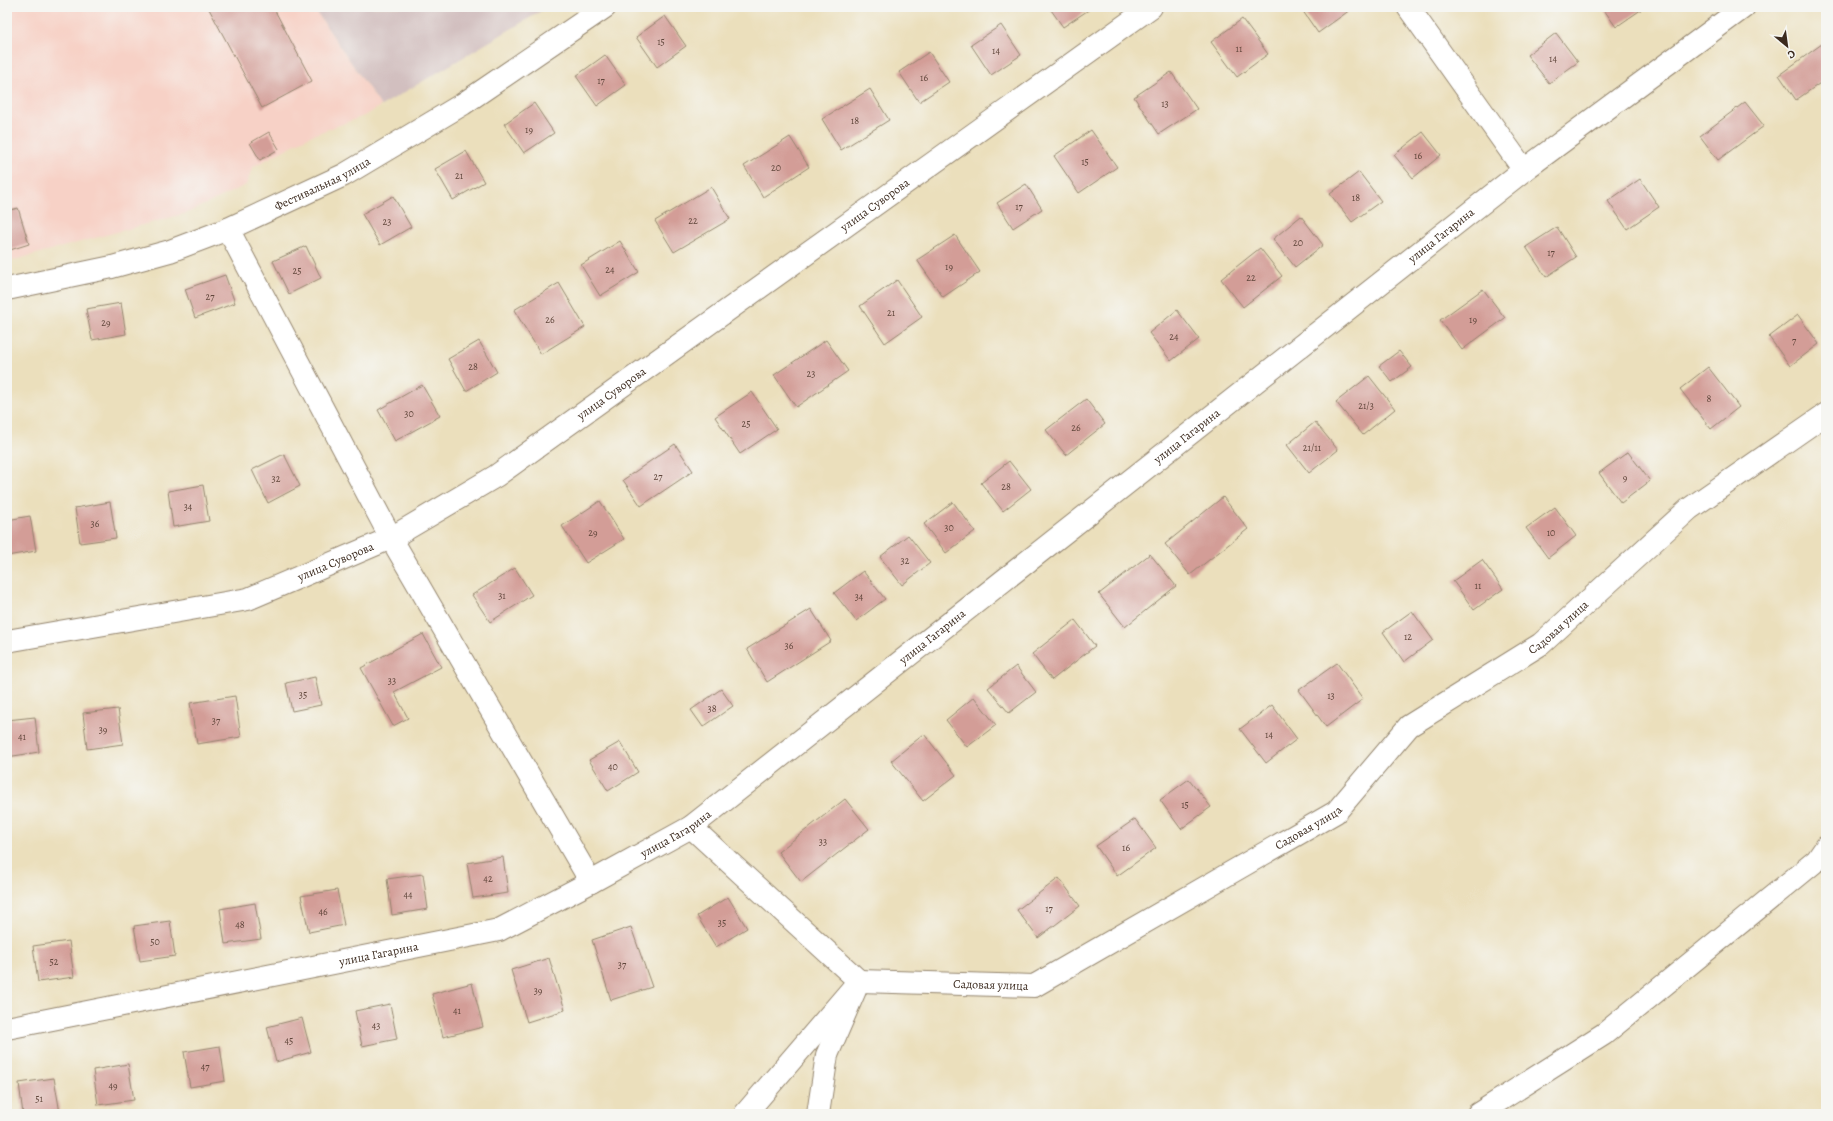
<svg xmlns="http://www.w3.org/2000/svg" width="1833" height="1121" font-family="Alegreya,serif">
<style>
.built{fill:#f7d1c6}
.industrial{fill:#d2bfbf}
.building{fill:#d39d97}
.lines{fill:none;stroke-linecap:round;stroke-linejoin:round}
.street-casing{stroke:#93846d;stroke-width:24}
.secondary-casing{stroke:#93846d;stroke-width:24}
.street{stroke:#fff;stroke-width:22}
.secondary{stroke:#fff;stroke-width:22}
.labels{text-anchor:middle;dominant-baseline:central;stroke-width:4;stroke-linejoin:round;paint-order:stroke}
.number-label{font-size:10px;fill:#61473c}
.street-label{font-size:12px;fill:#3b2a1e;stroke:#f6f6f2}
</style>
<rect width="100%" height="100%" fill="#f6f6f2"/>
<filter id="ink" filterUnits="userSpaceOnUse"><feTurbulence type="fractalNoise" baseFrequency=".025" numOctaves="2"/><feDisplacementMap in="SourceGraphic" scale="8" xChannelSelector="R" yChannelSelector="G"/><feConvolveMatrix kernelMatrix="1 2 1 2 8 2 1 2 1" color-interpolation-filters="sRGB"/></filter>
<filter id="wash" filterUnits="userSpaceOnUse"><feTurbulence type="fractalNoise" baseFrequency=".012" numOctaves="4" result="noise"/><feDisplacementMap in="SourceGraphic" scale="16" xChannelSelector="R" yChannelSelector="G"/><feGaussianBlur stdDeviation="0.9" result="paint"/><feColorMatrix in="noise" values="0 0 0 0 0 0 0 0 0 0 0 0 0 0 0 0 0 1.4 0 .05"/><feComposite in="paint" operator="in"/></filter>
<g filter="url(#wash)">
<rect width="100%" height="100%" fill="#ebdfbc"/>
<path class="built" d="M 7,7 L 313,7 L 381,106 L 364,116 L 310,136 L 253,167 L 246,185 L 187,213 L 7,262 Z"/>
<path class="industrial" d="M 313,7 L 548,7 L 381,106 Z"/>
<g id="blocks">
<g class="building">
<path d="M 208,7 L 273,7 L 312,81 L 262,108 Z"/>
<path d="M 1049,7 L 1093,7 L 1063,27 Z"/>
<path d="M 1300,7 L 1348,7 L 1350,10 L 1318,33 Z"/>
<path d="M 1602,7 L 1645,7 L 1616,27 Z"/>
<path d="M 665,16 L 686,46 L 657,67 L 636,37 Z"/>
<path d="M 1242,19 L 1268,54 L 1237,77 L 1211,42 Z"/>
<path d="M 1001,25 L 1021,55 L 991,75 L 971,45 Z"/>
<path d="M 1556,33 L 1578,62 L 1549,83 L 1527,55 Z"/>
<path d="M 1826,41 L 1826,79 L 1796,100 L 1779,75 Z"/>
<path d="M 929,52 L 949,82 L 919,102 L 899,72 Z"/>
<path d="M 605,55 L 626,85 L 597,106 L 576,76 Z"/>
<path d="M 1171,72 L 1197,109 L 1159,134 L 1134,97 Z"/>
<path d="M 870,89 L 889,120 L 841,150 L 822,119 Z"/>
<path d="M 1745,102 L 1764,126 L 1718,160 L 1700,136 Z"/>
<path d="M 534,103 L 554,133 L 524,153 L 504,124 Z"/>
<path d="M 1091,130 L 1117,167 L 1079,193 L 1054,156 Z"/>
<path d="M 269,132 L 279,149 L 260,160 L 250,143 Z"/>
<path d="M 1423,132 L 1441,155 L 1413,178 L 1394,155 Z"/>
<path d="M 790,137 L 809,167 L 763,197 L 744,166 Z"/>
<path d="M 466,151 L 484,182 L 453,200 L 435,169 Z"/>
<path d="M 1359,172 L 1381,201 L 1352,222 L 1330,194 Z"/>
<path d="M 1640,179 L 1659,207 L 1627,229 L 1608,201 Z"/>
<path d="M 1026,184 L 1042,209 L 1013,228 L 997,203 Z"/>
<path d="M 711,187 L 730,219 L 674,252 L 655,221 Z"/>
<path d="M 393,196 L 411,227 L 380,245 L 362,214 Z"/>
<path d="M 18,208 L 29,244 L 7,251 L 7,211 Z"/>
<path d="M 1301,216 L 1323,245 L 1295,267 L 1273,239 Z"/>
<path d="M 1557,227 L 1576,257 L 1546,277 L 1526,247 Z"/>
<path d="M 955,235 L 980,272 L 943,297 L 917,260 Z"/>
<path d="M 620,241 L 639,272 L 600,296 L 581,265 Z"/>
<path d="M 306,246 L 321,278 L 289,294 L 273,261 Z"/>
<path d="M 1260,248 L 1282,276 L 1243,307 L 1221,279 Z"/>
<path d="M 225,275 L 235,303 L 195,318 L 185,289 Z"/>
<path d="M 897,280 L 922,317 L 885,343 L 860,306 Z"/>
<path d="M 559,283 L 585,327 L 541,354 L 514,310 Z"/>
<path d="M 1483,289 L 1505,318 L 1462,350 L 1440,320 Z"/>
<path d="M 121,303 L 126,334 L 92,340 L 86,309 Z"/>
<path d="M 1177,310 L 1199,339 L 1171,361 L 1149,333 Z"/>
<path d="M 1798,315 L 1819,344 L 1790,366 L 1769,337 Z"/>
<path d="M 826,340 L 848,371 L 796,407 L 774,375 Z"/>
<path d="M 479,341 L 497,372 L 466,391 L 448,359 Z"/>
<path d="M 1399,351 L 1412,367 L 1392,382 L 1379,366 Z"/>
<path d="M 1708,367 L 1739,407 L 1711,429 L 1680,389 Z"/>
<path d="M 1369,376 L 1395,409 L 1363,435 L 1336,402 Z"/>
<path d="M 422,385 L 440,416 L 395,441 L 378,410 Z"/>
<path d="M 752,392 L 777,429 L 740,454 L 715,417 Z"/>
<path d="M 1086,399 L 1105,424 L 1066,455 L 1046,430 Z"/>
<path d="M 1315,422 L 1338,450 L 1309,473 L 1287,445 Z"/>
<path d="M 675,444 L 693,471 L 641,506 L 623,480 Z"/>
<path d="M 1628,452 L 1650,481 L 1621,503 L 1599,473 Z"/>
<path d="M 284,454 L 300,486 L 268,503 L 252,470 Z"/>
<path d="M 1009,461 L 1031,489 L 1003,511 L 981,483 Z"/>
<path d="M 203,485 L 209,521 L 173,527 L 168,491 Z"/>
<path d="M 1223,497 L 1248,529 L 1190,575 L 1165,544 Z"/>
<path d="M 600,501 L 624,539 L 586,563 L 562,526 Z"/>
<path d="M 110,502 L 116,538 L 80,543 L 75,508 Z"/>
<path d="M 953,502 L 975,531 L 946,553 L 924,524 Z"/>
<path d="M 1555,507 L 1576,536 L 1548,558 L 1526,528 Z"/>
<path d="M 30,516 L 36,551 L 7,556 L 7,520 Z"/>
<path d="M 908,535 L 930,563 L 902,585 L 880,557 Z"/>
<path d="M 1150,554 L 1176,586 L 1125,627 L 1099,594 Z"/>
<path d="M 1482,560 L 1503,589 L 1474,610 L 1453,581 Z"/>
<path d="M 515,568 L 532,595 L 490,622 L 472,595 Z"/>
<path d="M 863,571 L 885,599 L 856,621 L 834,593 Z"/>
<path d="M 811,609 L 831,641 L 767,682 L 747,649 Z"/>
<path d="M 1412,611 L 1433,640 L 1404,662 L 1383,632 Z"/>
<path d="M 1075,620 L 1095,646 L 1052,680 L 1032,654 Z"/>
<path d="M 423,634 L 441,667 L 394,692 L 408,718 L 393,726 L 361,668 Z"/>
<path d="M 1337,663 L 1363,699 L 1326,727 L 1299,690 Z"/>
<path d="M 1016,666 L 1036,692 L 1009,713 L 988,688 Z"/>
<path d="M 315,677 L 321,705 L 292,711 L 286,683 Z"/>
<path d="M 721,689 L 733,706 L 703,727 L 691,710 Z"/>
<path d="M 235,696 L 241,737 L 197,744 L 190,703 Z"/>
<path d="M 974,697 L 996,725 L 967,747 L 946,720 Z"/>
<path d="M 1272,705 L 1297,739 L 1266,763 L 1240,729 Z"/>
<path d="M 118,709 L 123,744 L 87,749 L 83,713 Z"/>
<path d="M 35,717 L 39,752 L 7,757 L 7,720 Z"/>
<path d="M 924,734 L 956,775 L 923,801 L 891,761 Z"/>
<path d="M 620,742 L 638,772 L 608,791 L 589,760 Z"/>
<path d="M 1189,779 L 1211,807 L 1181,829 L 1160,800 Z"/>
<path d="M 845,799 L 869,829 L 801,882 L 778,852 Z"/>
<path d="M 1135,819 L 1156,848 L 1117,876 L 1096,846 Z"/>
<path d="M 503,857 L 508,893 L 473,898 L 467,863 Z"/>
<path d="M 423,874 L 428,909 L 392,915 L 387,879 Z"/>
<path d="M 1059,878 L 1080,906 L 1038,938 L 1017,910 Z"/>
<path d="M 337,890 L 344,925 L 309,932 L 301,896 Z"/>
<path d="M 728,897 L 747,928 L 716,947 L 697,916 Z"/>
<path d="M 255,903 L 261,939 L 225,944 L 220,909 Z"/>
<path d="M 170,921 L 175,956 L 140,961 L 134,926 Z"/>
<path d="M 631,927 L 652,987 L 611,1000 L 592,940 Z"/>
<path d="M 69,941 L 74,977 L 38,982 L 33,946 Z"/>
<path d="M 549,958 L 565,1010 L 527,1022 L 511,970 Z"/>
<path d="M 472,983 L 483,1027 L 443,1037 L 432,994 Z"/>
<path d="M 390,1004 L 397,1039 L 362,1046 L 355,1011 Z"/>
<path d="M 302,1018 L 311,1052 L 276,1062 L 267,1027 Z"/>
<path d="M 220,1046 L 225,1081 L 190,1087 L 184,1052 Z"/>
<path d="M 128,1064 L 134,1100 L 98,1105 L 93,1070 Z"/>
<path d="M 54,1078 L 60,1113 L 23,1114 L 19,1083 Z"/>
</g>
</g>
</g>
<g filter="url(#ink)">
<use href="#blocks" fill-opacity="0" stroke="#93846d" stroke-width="1"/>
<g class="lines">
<defs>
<g id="street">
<path d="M 1408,7 L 1524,170"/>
<path d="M 228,229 L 391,538 L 591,882"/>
<path id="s1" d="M 7,641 L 248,599 L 391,538 L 496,476 L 1151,7"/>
<path d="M 691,827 L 859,981 L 827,1055 L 818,1114"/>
<path id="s2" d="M 7,1028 L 499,930 L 591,882 L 691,827 L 1524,170 L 1744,7"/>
<path id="s3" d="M 745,1114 L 859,981 L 1034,986 L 1336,812 L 1409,726 L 1541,644 L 1689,509 L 1826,414"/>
<path d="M 1478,1114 L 1604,1034 L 1817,860 L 1826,847"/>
</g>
<g id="secondary">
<path id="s4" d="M 7,289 L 112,267 L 170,251 L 228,229 L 344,175 L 463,104 L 605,7"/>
</g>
</defs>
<use href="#street" class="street-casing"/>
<use href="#secondary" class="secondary-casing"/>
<use href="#street" class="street"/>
<use href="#secondary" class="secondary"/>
</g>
</g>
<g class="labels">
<g class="number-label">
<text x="661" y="41">15</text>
<text x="1239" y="48">11</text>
<text x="996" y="50">14</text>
<text x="1553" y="58">14</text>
<text x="924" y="77">16</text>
<text x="601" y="80">17</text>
<text x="1165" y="103">13</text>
<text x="855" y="120">18</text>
<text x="529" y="129">19</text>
<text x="1418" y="155">16</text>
<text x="1085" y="161">15</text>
<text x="776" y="167">20</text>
<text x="459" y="175">21</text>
<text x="1356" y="197">18</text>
<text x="1019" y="206">17</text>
<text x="693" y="220">22</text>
<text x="387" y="221">23</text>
<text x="1298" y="242">20</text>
<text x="1551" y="252">17</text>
<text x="949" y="266">19</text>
<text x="610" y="269">24</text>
<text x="297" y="270">25</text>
<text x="1251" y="277">22</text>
<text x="210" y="296">27</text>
<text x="891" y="312">21</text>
<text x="550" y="319">26</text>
<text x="1473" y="319">19</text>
<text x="106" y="322">29</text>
<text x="1174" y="336">24</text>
<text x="1794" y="340">7</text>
<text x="473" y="366">28</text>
<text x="811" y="373">23</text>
<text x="1709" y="398">8</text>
<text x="1366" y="405">21/3</text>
<text x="409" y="413">30</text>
<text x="746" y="423">25</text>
<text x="1076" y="427">26</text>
<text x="1312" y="447">21/11</text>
<text x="658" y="476">27</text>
<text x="1625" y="477">9</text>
<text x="276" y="478">32</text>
<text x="1006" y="486">28</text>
<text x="188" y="506">34</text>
<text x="95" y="523">36</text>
<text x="949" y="527">30</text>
<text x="593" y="532">29</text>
<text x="1551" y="532">10</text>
<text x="905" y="560">32</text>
<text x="1478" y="585">11</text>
<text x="502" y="595">31</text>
<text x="859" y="596">34</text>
<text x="1408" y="636">12</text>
<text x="789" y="645">36</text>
<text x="392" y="680">33</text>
<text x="303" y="694">35</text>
<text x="1331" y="695">13</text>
<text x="712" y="708">38</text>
<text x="216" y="720">37</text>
<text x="103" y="729">39</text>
<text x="1269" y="734">14</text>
<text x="22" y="736">41</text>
<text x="613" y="766">40</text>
<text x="1185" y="804">15</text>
<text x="823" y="841">33</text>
<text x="1126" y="847">16</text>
<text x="488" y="878">42</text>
<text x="408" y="894">44</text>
<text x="1049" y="908">17</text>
<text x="323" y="911">46</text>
<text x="722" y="922">35</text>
<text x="240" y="924">48</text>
<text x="155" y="941">50</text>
<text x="54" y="961">52</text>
<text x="622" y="964">37</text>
<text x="538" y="990">39</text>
<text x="457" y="1010">41</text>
<text x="376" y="1025">43</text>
<text x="289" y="1040">45</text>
<text x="205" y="1066">47</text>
<text x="113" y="1085">49</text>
<text x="39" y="1098">51</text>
</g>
<g class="street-label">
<text stroke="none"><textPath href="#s4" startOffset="334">Фестивальная улица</textPath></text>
<text stroke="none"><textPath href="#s1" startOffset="988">улица Суворова</textPath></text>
<text stroke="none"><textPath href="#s2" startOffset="1675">улица Гагарина</textPath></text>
<text stroke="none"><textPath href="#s1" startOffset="664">улица Суворова</textPath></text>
<text stroke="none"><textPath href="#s2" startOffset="1351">улица Гагарина</textPath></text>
<text stroke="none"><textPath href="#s1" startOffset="340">улица Суворова</textPath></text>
<text stroke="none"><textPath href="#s3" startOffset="991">Садовая улица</textPath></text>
<text stroke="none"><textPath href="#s2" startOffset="1027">улица Гагарина</textPath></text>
<text stroke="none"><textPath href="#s3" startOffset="667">Садовая улица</textPath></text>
<text stroke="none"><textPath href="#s2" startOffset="703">улица Гагарина</textPath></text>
<text stroke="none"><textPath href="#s2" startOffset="379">улица Гагарина</textPath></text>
<text stroke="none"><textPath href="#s3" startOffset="307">Садовая улица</textPath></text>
</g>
</g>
<rect width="1833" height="1121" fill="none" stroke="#f6f6f2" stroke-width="24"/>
<g transform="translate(1787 46) rotate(151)" stroke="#f6f6f2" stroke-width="3" paint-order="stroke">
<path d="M0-3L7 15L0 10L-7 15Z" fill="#3b2a1e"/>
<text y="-6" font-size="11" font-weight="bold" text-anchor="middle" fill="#3b2a1e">С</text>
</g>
</svg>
